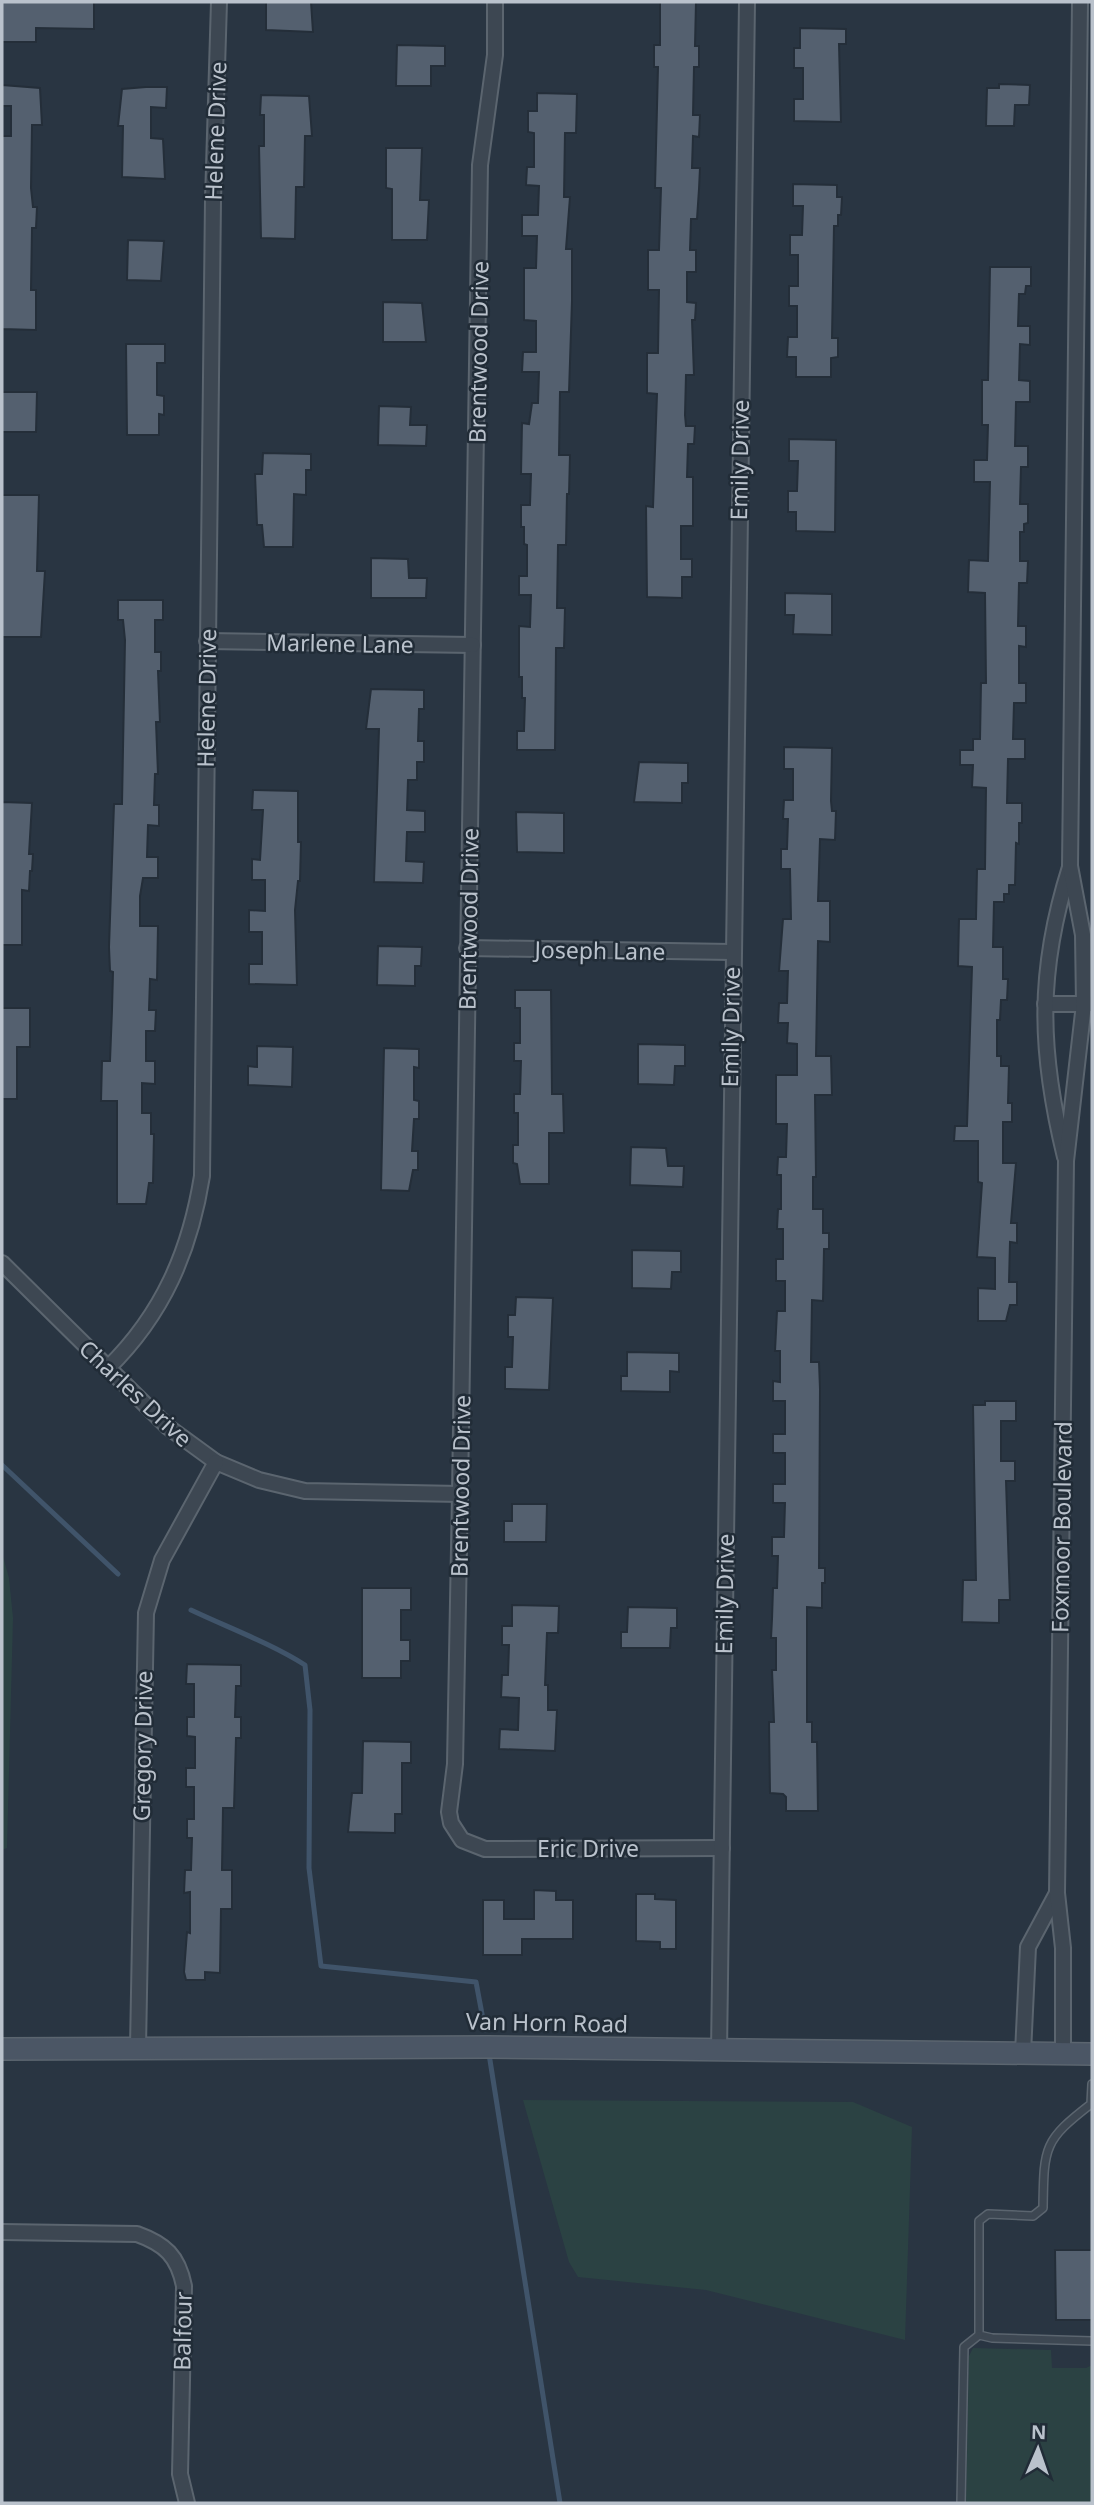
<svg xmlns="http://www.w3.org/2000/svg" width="1094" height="2505" font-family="'Noto Sans',sans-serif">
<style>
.green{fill:#2b4243}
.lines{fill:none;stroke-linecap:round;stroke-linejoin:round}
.stream{stroke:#40546a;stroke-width:5}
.building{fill:#54606f;stroke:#242e39;stroke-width:2}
.lane-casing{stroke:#5b656f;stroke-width:10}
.street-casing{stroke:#5b656f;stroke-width:18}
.secondary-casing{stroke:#5b656f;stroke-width:24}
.lane{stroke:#3d4752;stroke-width:7}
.street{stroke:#3d4752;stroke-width:14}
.secondary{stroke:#4b5665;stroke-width:21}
.labels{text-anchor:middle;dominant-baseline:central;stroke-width:5;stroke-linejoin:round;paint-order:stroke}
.street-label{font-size:23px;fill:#bac2cc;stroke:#212c37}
</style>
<rect width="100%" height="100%" fill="#293542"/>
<g class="green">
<path d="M 2,1553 L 9,1578 L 13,1618 L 7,1848 L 2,1850 Z"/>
<path d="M 523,2100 L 853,2102 L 912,2127 L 905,2340 L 706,2290 L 578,2277 L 569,2262 Z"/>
<path d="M 973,2348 L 1051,2350 L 1052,2368 L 1086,2368 L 1092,2365 L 1092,2503 L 966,2503 L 969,2356 Z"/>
</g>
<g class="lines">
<g class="stream">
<path d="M 2,1465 L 118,1574"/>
<path d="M 191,1610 C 229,1628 270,1643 305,1665 L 310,1710 L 309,1868 L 321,1966 L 476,1982 L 485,2030"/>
<path d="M 489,2054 L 560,2503"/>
</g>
</g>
<g class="building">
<path d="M 2,2 L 94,2 L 94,29 L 36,28 L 36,42 L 2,42 Z"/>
<path d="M 266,2 L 311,2 L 313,32 L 266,30 Z"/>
<path d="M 660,2 L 696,2 L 695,46 L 699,46 L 699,67 L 694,67 L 693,115 L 700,115 L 699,137 L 693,136 L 692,168 L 700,168 L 699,189 L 697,219 L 691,219 L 690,250 L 696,250 L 696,272 L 687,272 L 687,302 L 696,303 L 695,320 L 692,320 L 694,375 L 686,375 L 685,415 L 686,426 L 695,426 L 694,444 L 688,444 L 687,477 L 693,477 L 693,526 L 681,526 L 681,559 L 692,559 L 692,577 L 682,577 L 682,598 L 647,597 L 646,506 L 653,507 L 657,394 L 647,393 L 647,353 L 658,353 L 659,290 L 648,290 L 648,250 L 659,250 L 661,188 L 655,188 L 658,67 L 654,67 L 654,45 L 660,45 Z"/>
<path d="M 800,28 L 846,29 L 846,44 L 839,44 L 841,122 L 794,121 L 794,99 L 803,99 L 803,68 L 794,68 L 794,48 L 800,48 Z"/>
<path d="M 397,45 L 445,46 L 445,66 L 431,66 L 431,86 L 396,86 Z"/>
<path d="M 999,84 L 1030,85 L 1029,105 L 1015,105 L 1014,126 L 986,126 L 987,88 L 999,88 Z"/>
<path d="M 2,85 L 40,88 L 42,125 L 32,125 L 31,188 L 33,207 L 37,207 L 36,228 L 32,228 L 31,290 L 36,290 L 36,330 L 2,329 L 2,136 L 11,136 L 11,106 L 2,106 Z"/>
<path d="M 146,87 L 167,87 L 166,108 L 151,107 L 151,138 L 163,139 L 165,179 L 122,177 L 123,126 L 118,126 L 122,89 Z"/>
<path d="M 537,93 L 577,94 L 576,133 L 565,133 L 564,197 L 570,197 L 566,249 L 572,249 L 572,301 L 569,392 L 560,392 L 559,455 L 570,455 L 569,494 L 567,494 L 566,545 L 558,545 L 557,608 L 565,608 L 564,648 L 556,648 L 555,750 L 517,750 L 517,731 L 524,731 L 525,698 L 522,698 L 522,677 L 519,677 L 519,626 L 530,627 L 531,595 L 519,595 L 519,576 L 527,576 L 527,545 L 524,544 L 524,527 L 521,527 L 521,505 L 530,505 L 531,474 L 521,474 L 522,423 L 529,424 L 532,403 L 538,403 L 539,372 L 522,372 L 523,352 L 536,352 L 536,321 L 524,320 L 524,268 L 536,268 L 537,236 L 522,236 L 522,215 L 538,215 L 539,186 L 526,185 L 527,167 L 534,167 L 534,133 L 528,132 L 528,111 L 537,111 Z"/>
<path d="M 261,95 L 309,96 L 312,136 L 305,136 L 304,187 L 296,187 L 295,239 L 261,238 L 259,146 L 264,146 L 264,115 L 260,115 Z"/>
<path d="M 386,148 L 422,148 L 420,200 L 429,200 L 427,240 L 392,240 L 392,189 L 386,188 Z"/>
<path d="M 793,184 L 837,185 L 837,197 L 842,197 L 841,215 L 838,215 L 838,226 L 834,226 L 832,338 L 838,338 L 838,357 L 831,358 L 831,377 L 796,377 L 796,357 L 787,357 L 788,337 L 797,337 L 797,306 L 789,306 L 789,286 L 798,286 L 798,255 L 790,255 L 790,235 L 802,235 L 803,206 L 793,206 Z"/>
<path d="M 128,240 L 164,241 L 161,281 L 127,280 Z"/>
<path d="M 990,267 L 1031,267 L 1031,286 L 1026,286 L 1025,294 L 1019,294 L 1018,326 L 1030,326 L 1030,345 L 1020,344 L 1019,380 L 1030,381 L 1030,402 L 1016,402 L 1015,446 L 1028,446 L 1028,467 L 1021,467 L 1020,504 L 1028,504 L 1028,523 L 1024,524 L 1024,532 L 1020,532 L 1020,561 L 1028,561 L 1027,583 L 1019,583 L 1018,626 L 1026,626 L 1026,647 L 1019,646 L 1019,683 L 1026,683 L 1026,703 L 1014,703 L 1013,739 L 1025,739 L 1025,759 L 1008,759 L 1007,803 L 1022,803 L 1022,823 L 1019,823 L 1019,844 L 1016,843 L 1015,885 L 1009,885 L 1009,894 L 1004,894 L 1004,902 L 994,902 L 993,947 L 1003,947 L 1003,979 L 1008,979 L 1007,1000 L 1001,1000 L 1000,1020 L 997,1020 L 997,1056 L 1001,1056 L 1001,1066 L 1009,1066 L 1008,1103 L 1012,1103 L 1012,1122 L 1003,1122 L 1003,1163 L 1016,1163 L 1011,1223 L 1017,1223 L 1017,1243 L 1010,1242 L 1009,1282 L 1017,1282 L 1017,1305 L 1010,1305 L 1006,1321 L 978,1321 L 978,1288 L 995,1289 L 995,1258 L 977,1257 L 982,1183 L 978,1182 L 978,1141 L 954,1141 L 955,1126 L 967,1126 L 972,967 L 958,966 L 959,919 L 976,919 L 977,869 L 985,869 L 986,788 L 972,787 L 973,765 L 960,765 L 960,750 L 973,750 L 973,739 L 980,739 L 981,683 L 986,683 L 985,593 L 968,592 L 969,560 L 988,561 L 990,482 L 974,482 L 974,460 L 987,460 L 988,425 L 982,425 L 982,380 L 988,380 Z"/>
<path d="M 383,302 L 422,303 L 426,342 L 383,342 Z"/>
<path d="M 126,344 L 165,344 L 165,363 L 157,363 L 157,395 L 164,396 L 164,415 L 159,414 L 159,435 L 127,435 Z"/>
<path d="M 2,392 L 37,392 L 36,432 L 2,432 Z"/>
<path d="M 379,406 L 411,407 L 410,425 L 427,425 L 426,446 L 378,445 Z"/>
<path d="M 789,439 L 836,440 L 835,532 L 796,531 L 796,512 L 788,512 L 788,491 L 797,491 L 798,461 L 789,461 Z"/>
<path d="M 263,453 L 311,454 L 311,470 L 306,470 L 306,495 L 294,494 L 293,547 L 264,547 L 262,525 L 257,525 L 255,474 L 262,474 Z"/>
<path d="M 2,495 L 39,495 L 37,571 L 45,571 L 41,637 L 2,637 Z"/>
<path d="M 371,558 L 408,559 L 409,578 L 427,578 L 426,598 L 371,598 Z"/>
<path d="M 785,593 L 832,594 L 832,635 L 793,634 L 794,615 L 785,615 Z"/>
<path d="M 118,600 L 163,600 L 163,620 L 155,620 L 155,652 L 161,652 L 161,671 L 158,671 L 160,722 L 156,722 L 158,774 L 155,774 L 154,805 L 159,805 L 159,826 L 148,825 L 147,857 L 158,857 L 158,878 L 143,878 L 140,896 L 140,926 L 158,926 L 157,980 L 150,979 L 149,1010 L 156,1010 L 155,1031 L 146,1031 L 146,1061 L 155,1061 L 155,1084 L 142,1083 L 142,1113 L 151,1113 L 151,1134 L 154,1134 L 153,1183 L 149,1183 L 146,1204 L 117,1204 L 117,1101 L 101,1101 L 102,1061 L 110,1061 L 112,1010 L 113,972 L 110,971 L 109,947 L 114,804 L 122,804 L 125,640 L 123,620 L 118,620 Z"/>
<path d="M 371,689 L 424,690 L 424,709 L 419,709 L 418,741 L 424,741 L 424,762 L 417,762 L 417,780 L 408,780 L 407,810 L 425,811 L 425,832 L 407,832 L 406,861 L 424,862 L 423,883 L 374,882 L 379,729 L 366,729 Z"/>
<path d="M 784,747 L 832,748 L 831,801 L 832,811 L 836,811 L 835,840 L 820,839 L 818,901 L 830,901 L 830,942 L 818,941 L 816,1056 L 831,1056 L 832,1095 L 815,1095 L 816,1177 L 813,1177 L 813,1209 L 823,1209 L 823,1233 L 829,1233 L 829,1249 L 824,1249 L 823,1301 L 812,1300 L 811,1362 L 819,1362 L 820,1389 L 819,1568 L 825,1568 L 825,1583 L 822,1583 L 822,1608 L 807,1607 L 807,1722 L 812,1722 L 812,1742 L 817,1742 L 818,1811 L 786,1811 L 786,1797 L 783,1794 L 770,1793 L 769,1722 L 774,1722 L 772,1670 L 776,1670 L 776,1638 L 771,1638 L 772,1619 L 773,1588 L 777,1588 L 778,1556 L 772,1556 L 772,1537 L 784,1537 L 785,1503 L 773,1503 L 773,1484 L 785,1484 L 785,1453 L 773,1453 L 773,1434 L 785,1434 L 785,1401 L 773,1401 L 773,1381 L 780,1382 L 780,1351 L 775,1351 L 777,1311 L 785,1311 L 785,1281 L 776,1281 L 776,1259 L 783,1259 L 783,1229 L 777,1229 L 778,1209 L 781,1209 L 781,1175 L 777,1175 L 778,1157 L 786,1157 L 787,1124 L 776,1124 L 776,1075 L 797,1075 L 797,1044 L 787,1043 L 788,1023 L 778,1023 L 779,1003 L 787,1003 L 788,971 L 779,971 L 783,919 L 791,919 L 790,869 L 781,869 L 781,849 L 787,849 L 788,819 L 783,819 L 784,800 L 793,800 L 793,769 L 784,769 Z"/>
<path d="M 639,762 L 688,763 L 688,783 L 682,783 L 682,803 L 634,802 Z"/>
<path d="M 253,790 L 298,791 L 298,842 L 301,842 L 300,881 L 298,881 L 295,910 L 297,985 L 249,984 L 249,964 L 262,964 L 262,932 L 249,932 L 249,910 L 265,911 L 265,880 L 252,880 L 252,859 L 260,860 L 263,810 L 252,810 Z"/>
<path d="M 2,802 L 32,803 L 29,854 L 33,854 L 32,871 L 30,871 L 29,891 L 22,890 L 22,945 L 2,945 Z"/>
<path d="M 516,812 L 564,813 L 564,853 L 517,852 Z"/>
<path d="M 378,946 L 422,947 L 421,966 L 415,966 L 415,986 L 377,985 Z"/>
<path d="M 515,990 L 551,990 L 552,1094 L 563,1094 L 564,1133 L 549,1133 L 549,1184 L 520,1184 L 517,1164 L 513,1163 L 513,1145 L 518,1145 L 518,1113 L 514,1113 L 514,1094 L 520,1094 L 521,1061 L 514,1061 L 514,1043 L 520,1043 L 520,1008 L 515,1008 Z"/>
<path d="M 2,1008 L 30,1008 L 30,1047 L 17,1047 L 17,1099 L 2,1099 Z"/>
<path d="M 638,1044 L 685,1045 L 685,1066 L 675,1066 L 674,1085 L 638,1084 Z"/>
<path d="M 257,1046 L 293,1047 L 292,1087 L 248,1085 L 248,1066 L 257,1067 Z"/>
<path d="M 384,1048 L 419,1049 L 419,1068 L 414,1067 L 414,1100 L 419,1101 L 419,1119 L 414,1119 L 412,1151 L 418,1151 L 418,1170 L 413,1170 L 409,1191 L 381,1190 Z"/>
<path d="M 631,1147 L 666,1148 L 668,1166 L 684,1166 L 683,1187 L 630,1185 Z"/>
<path d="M 632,1250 L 681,1251 L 681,1272 L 672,1272 L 671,1289 L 632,1288 Z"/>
<path d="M 516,1297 L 553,1298 L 549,1390 L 505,1389 L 505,1367 L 512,1367 L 513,1337 L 508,1337 L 508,1315 L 515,1315 Z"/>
<path d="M 627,1352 L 679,1353 L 679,1372 L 670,1371 L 670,1392 L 621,1391 L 621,1376 L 627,1376 Z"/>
<path d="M 985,1401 L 1016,1401 L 1016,1421 L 1001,1421 L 1001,1461 L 1015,1461 L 1015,1481 L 1006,1481 L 1010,1600 L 999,1600 L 999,1623 L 962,1622 L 963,1580 L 976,1580 L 973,1405 L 985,1405 Z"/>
<path d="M 512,1504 L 547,1504 L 546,1542 L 504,1542 L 504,1521 L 512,1521 Z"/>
<path d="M 362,1588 L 411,1588 L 411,1610 L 401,1610 L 401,1640 L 410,1640 L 410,1661 L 401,1661 L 401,1678 L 362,1678 Z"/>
<path d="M 512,1605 L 559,1606 L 558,1633 L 547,1633 L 545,1685 L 548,1685 L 548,1710 L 557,1710 L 555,1751 L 499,1749 L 500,1729 L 518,1730 L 519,1698 L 501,1697 L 502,1675 L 508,1675 L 509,1645 L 502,1645 L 502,1626 L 512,1626 Z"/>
<path d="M 628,1607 L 677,1608 L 677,1628 L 671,1628 L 670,1648 L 621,1648 L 621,1632 L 627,1632 Z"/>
<path d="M 187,1664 L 241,1665 L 241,1686 L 236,1686 L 235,1717 L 241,1717 L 241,1738 L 236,1738 L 234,1808 L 223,1808 L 222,1870 L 232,1870 L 232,1909 L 221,1909 L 220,1973 L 205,1972 L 205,1980 L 186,1980 L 184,1972 L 187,1932 L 190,1933 L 190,1892 L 184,1893 L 185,1870 L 191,1870 L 192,1838 L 187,1838 L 187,1819 L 194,1819 L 194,1787 L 186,1787 L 186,1768 L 195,1768 L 195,1737 L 187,1736 L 187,1717 L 194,1717 L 194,1684 L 186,1684 Z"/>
<path d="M 363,1741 L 411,1742 L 411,1763 L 402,1763 L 402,1814 L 395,1814 L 395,1833 L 348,1832 L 352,1793 L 362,1793 Z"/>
<path d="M 534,1890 L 556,1891 L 556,1900 L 573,1900 L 573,1939 L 522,1939 L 522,1955 L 483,1955 L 483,1900 L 504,1900 L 504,1919 L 534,1919 Z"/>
<path d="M 636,1894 L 655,1894 L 655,1899 L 676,1900 L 676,1949 L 660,1949 L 660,1942 L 636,1941 Z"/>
<path d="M 1055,2250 L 1092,2250 L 1092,2320 L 1056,2320 Z"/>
</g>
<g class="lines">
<defs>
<g id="lane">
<path d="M 1092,2084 L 1091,2104 C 1043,2141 1044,2147 1043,2208 L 1033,2216 L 988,2214 L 979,2221 L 979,2335 L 992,2338 L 1092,2341"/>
<path d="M 961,2503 L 964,2347 L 979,2335"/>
</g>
<g id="street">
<path d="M 495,2 L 495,55 L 480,165 L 460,1494 L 455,1764 L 449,1812 L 451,1823 L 462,1840 L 485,1849 L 722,1848"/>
<path d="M 207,641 L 473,645"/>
<path d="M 467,948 L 732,952"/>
<path d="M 1045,1004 L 1091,1004"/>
<path d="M 1065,1157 C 1039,1051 1037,971 1070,867"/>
<path d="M 2,1263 L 168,1427 L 216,1462 L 259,1480 L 305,1491 L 460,1494"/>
<path d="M 108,1368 C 163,1314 190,1251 202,1176 L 213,200 L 219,2"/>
<path d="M 138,2047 L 146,1613 L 162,1560 L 216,1462"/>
<path d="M 719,2052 L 747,2"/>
<path d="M 1023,2053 L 1028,1947 L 1057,1893"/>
<path d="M 1063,2054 L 1063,1948 L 1057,1893 L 1066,1161 L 1084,1004 L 1083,935 L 1070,866 L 1080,2"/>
<path d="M 2,2232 L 137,2234 C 165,2244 178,2256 184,2286 L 180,2474 L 187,2503"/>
</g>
<path id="secondary" d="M 2,2049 L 488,2047 L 1092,2054"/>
</defs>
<use href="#lane" class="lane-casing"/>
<use href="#street" class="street-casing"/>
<use href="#secondary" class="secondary-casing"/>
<use href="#lane" class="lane"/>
<use href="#street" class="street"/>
<use href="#secondary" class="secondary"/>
</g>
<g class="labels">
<g class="street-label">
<text transform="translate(215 131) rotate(-88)">Helene Drive</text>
<text transform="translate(478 352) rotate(-89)">Brentwood Drive</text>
<text transform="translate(739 460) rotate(-89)">Emily Drive</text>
<text transform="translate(340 643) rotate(1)">Marlene Lane</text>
<text transform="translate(206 698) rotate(-89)">Helene Drive</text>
<text transform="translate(468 919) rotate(-89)">Brentwood Drive</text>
<text transform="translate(600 950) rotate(1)">Joseph Lane</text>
<text transform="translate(730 1027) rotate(-89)">Emily Drive</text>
<text transform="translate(136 1393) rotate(43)">Charles Drive</text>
<text transform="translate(460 1486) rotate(-89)">Brentwood Drive</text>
<text transform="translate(1061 1527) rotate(-89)">Foxmoor Boulevard</text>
<text transform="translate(724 1594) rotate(-89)">Emily Drive</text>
<text transform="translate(142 1746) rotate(-89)">Gregory Drive</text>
<text x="588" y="1848">Eric Drive</text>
<text transform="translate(547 2022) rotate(1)">Van Horn Road</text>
<text transform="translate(182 2331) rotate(-89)">Balfour</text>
</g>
</g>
<rect width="1094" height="2505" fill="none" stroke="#bac2cc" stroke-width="7"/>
<g transform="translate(1038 2449) rotate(2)" stroke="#212c37" stroke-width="5" paint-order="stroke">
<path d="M0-5L12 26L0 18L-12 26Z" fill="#bac2cc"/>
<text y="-10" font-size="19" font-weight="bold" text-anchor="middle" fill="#bac2cc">N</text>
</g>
</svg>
